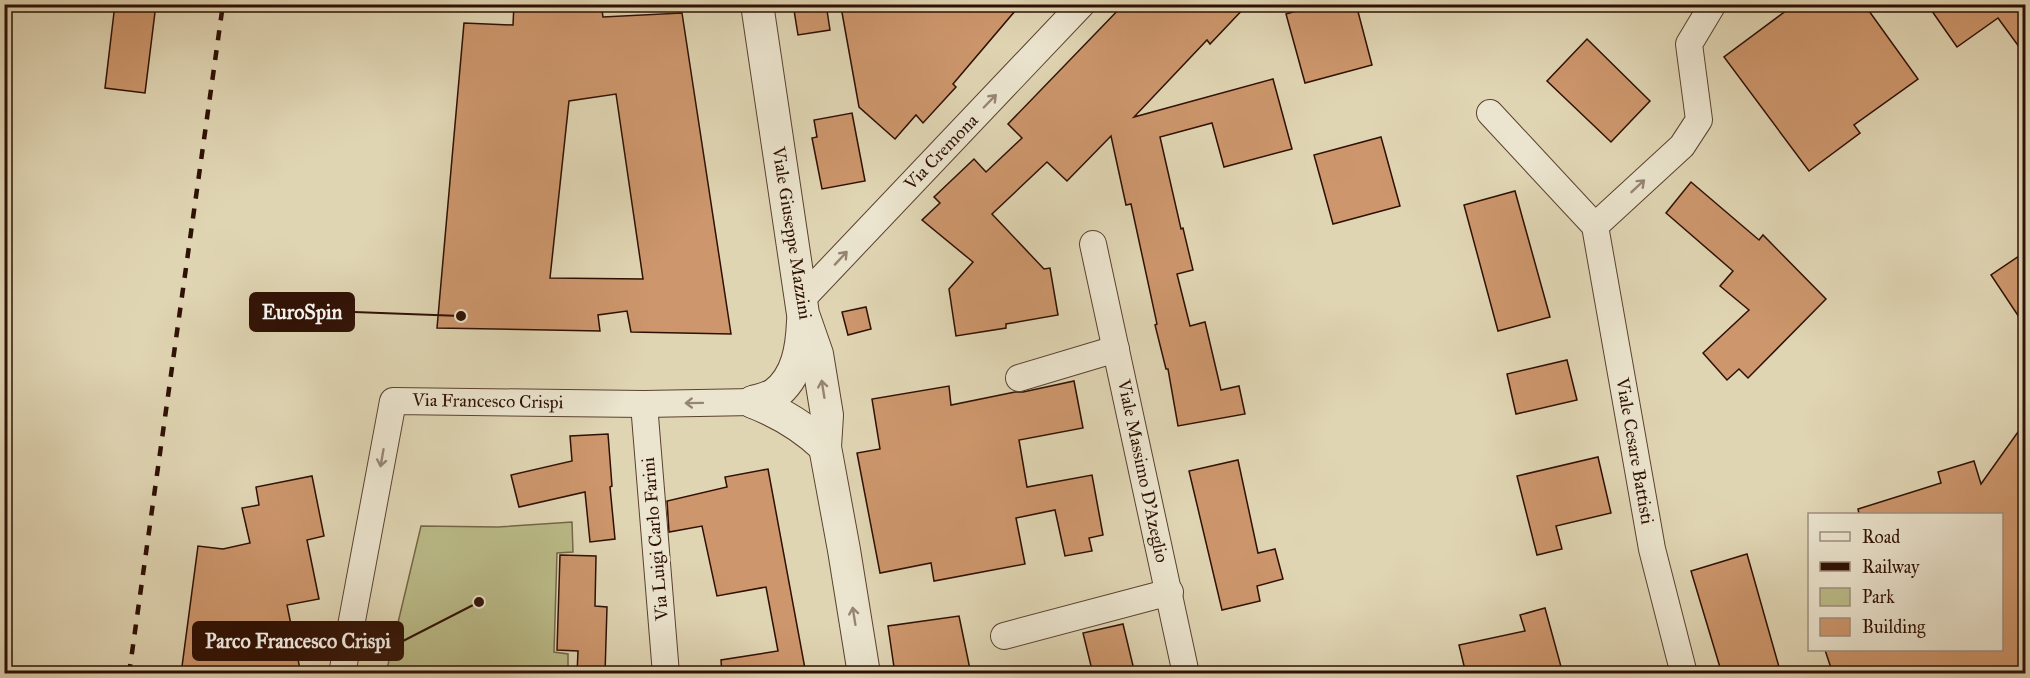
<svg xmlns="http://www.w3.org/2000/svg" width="2030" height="678" font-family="'IM FELL Great Primer',serif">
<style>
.green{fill:#babb88;stroke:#746646;stroke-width:1.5}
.building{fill:#cd966c;stroke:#2e1004;stroke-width:1.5;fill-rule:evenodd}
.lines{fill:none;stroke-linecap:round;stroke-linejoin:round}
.minor-casing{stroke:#5a4130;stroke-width:28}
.tertiary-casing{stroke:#5a4130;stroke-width:34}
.minor{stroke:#ebe4ce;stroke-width:26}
.tertiary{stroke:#ebe4ce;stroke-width:32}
.rail{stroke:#2e1004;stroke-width:4.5;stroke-dasharray:10 10;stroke-linecap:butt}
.oneway{stroke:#968573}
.labels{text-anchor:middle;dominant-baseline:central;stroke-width:6;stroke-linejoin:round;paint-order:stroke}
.street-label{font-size:18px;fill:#2e1004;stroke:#ebe4ce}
.leader{fill:none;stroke:#2e1004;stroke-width:2}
.callout-dot{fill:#2e1004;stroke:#ebe4ce;stroke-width:2}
.callout{fill:#2e1004;stroke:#2e1004;stroke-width:2}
.callout-label{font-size:20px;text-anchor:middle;font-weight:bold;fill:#fff}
</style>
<rect width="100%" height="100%" fill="#e0d5b3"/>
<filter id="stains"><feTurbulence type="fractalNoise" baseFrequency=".00333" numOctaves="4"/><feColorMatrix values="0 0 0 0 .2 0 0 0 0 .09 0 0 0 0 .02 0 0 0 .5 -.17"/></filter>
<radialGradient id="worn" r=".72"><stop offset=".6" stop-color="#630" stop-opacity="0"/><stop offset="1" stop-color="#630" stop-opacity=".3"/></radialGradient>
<path class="green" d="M 572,522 L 573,552 L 557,553 L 554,652 L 568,654 L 568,673 L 386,673 L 421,526 L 498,527 Z"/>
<g class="building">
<path d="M 115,4 L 156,4 L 145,93 L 105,88 Z"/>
<path d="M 514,4 L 601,4 L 603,17 L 682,13 L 731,334 L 631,332 L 627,311 L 598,315 L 600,331 L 437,328 L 464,23 L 513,25 ZM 616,94 L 643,279 L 550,278 L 569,101 Z"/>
<path d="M 793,4 L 826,4 L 830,30 L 798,35 Z"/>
<path d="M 857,4 L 1021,4 L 953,84 L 956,87 L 923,123 L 916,115 L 895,139 L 859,107 L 841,7 Z"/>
<path d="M 1124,4 L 1248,4 L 1210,44 L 1207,40 L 1134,117 L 1273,79 L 1292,149 L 1224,167 L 1212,123 L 1160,137 L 1181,229 L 1183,228 L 1193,270 L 1177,274 L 1190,326 L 1205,322 L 1221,390 L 1239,386 L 1245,414 L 1178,426 L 1168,369 L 1166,369 L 1155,325 L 1157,324 L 1131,204 L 1126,205 L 1111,136 L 1067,181 L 1047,162 L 992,214 L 1044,269 L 1050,268 L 1058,315 L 1006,324 L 1006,328 L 956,336 L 949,289 L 973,262 L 922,220 L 940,203 L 934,197 L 974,159 L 986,172 L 1022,138 L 1008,124 Z"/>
<path d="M 1320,4 L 1356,4 L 1372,65 L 1305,83 L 1286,14 Z"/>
<path d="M 1795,4 L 1864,4 L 1918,79 L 1854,125 L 1860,133 L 1809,171 L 1724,57 Z"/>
<path d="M 1927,4 L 2025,4 L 2025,55 L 1998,18 L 1957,47 Z"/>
<path d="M 1587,39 L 1650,101 L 1611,142 L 1547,81 Z"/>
<path d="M 852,113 L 865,181 L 822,189 L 812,138 L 817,137 L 814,120 Z"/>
<path d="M 1381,137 L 1400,206 L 1333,224 L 1314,155 Z"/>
<path d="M 1691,182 L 1759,240 L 1763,235 L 1826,299 L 1748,378 L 1739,369 L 1727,380 L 1703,353 L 1749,310 L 1720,286 L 1733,271 L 1666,213 Z"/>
<path d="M 1515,191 L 1550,317 L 1498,331 L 1464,205 Z"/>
<path d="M 2025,252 L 2025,326 L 1991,275 Z"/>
<path d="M 866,307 L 871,329 L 848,335 L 842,312 Z"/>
<path d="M 1567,360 L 1577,400 L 1516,414 L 1507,374 Z"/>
<path d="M 1074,381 L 1083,428 L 1019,440 L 1027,487 L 1092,475 L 1103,535 L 1089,538 L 1092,551 L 1065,556 L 1055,510 L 1016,518 L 1025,564 L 934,581 L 931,563 L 880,573 L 857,453 L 880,449 L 872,399 L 949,386 L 951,405 L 1015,392 L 1023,392 Z"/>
<path d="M 2025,422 L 2025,669 L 2012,674 L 1833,674 L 1825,650 L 2001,650 L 2001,514 L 1859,514 L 1858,509 L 1941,483 L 1938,472 L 1974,461 L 1981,484 Z"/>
<path d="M 608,434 L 612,486 L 610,487 L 615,539 L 590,542 L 585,492 L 519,507 L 511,475 L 572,461 L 570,436 Z"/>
<path d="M 1598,457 L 1611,513 L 1556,526 L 1562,549 L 1537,555 L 1517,476 Z"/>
<path d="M 1238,460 L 1258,553 L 1275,549 L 1283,579 L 1257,586 L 1260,601 L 1222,610 L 1189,471 Z"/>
<path d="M 768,469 L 806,674 L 722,674 L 721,660 L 778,651 L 766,587 L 717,596 L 702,526 L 669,532 L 667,501 L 727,487 L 725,477 Z"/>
<path d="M 312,476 L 324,536 L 307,540 L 319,599 L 287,605 L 301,674 L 181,674 L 198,546 L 223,549 L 250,543 L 242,508 L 259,505 L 256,487 Z"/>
<path d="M 1747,554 L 1781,674 L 1722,674 L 1691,571 Z"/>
<path d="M 560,555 L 596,556 L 595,606 L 607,607 L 605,674 L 577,674 L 578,651 L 557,650 Z"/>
<path d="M 1545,608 L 1563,674 L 1466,674 L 1459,645 L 1525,631 L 1520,615 Z"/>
<path d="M 959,616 L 971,674 L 895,674 L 888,626 Z"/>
<path d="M 1123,624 L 1135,674 L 1093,674 L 1083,633 Z"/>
</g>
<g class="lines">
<defs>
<g id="minor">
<path d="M 1490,113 L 1595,226 L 1652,549 L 1684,674"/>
<path d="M 1595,226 L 1682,146 L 1699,120 L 1689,44 L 1713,4"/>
<path d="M 1093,244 L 1186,674"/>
<path d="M 801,300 L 1082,4"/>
<path d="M 1019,378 L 1116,349"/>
<path d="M 644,404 L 666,674"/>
<path d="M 1004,636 L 1170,592"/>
<path d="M 342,674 L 393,401 L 644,404 L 753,402"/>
</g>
<g id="tertiary">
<path d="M 757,4 L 803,314 L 817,354 L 827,415 L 825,447 L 844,550 L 864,674"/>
<path d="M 753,402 C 760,400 769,398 775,394 C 798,377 802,347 803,321"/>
<path d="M 753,402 C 781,413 803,426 825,447"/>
</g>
</defs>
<use href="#minor" class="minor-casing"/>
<use href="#tertiary" class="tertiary-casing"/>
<use href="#minor" class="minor"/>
<use href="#tertiary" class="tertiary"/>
<path class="rail" d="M 129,674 L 223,4"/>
</g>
<defs><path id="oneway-shaft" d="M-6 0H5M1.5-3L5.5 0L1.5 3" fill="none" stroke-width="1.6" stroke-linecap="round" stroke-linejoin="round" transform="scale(1.5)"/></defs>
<g class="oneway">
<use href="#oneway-shaft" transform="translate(990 101) rotate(-46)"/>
<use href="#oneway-shaft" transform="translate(1638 186) rotate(-43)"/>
<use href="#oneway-shaft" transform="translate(841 258) rotate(-47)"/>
<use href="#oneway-shaft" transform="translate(823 389) rotate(-99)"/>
<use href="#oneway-shaft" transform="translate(694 403) rotate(179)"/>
<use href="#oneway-shaft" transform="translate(382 458) rotate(100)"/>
<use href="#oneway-shaft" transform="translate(854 616) rotate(-99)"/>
</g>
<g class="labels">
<g class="street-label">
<text transform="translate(941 152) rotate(-46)">Via Cremona</text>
<text transform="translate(792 233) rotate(81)">Viale Giuseppe Mazzini</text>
<text transform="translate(488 401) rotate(1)">Via Francesco Crispi</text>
<text transform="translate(1635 451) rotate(80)">Viale Cesare Battisti</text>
<text transform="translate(1143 471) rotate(78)">Viale Massimo D'Azeglio</text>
<text transform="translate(655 539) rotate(-95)">Via Luigi Carlo Farini</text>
</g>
</g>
<path class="leader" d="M461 316L354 312M479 602L403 641"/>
<g class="callout-dot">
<circle cx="461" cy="316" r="6"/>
<circle cx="479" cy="602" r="6"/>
</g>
<g class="callout">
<rect x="250" y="293" width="104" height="38" rx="6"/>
<rect x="193" y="622" width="210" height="38" rx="6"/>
</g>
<g class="callout-label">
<text x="302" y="319">EuroSpin</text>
<text x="298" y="648">Parco Francesco Crispi</text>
</g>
<rect width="2030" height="678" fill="none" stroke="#e0d5b3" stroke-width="24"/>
<rect x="6" y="6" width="2018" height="666" fill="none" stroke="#2e1004" stroke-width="3"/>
<rect x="12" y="12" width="2006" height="654" fill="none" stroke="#2e1004" stroke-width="1.5"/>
<rect x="1808" y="513" width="195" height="138" fill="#ebe4ce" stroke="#9f8f7d" stroke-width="1.5"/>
<rect x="1820" y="532" width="30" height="9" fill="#ebe4ce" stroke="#9f8f7d" stroke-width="1.5"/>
<text x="1862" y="543" font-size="18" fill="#2e1004">Road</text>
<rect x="1820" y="562" width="30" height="9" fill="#2e1004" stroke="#9f8f7d" stroke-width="1.5"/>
<text x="1862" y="573" font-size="18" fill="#2e1004">Railway</text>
<rect x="1820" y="588" width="30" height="18" fill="#babb88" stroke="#9f8f7d" stroke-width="1.5"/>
<text x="1862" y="603" font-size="18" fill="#2e1004">Park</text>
<rect x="1820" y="618" width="30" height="18" fill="#cd966c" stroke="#9f8f7d" stroke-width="1.5"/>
<text x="1862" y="633" font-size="18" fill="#2e1004">Building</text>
<rect width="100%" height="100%" filter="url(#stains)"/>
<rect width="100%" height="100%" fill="url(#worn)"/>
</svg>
